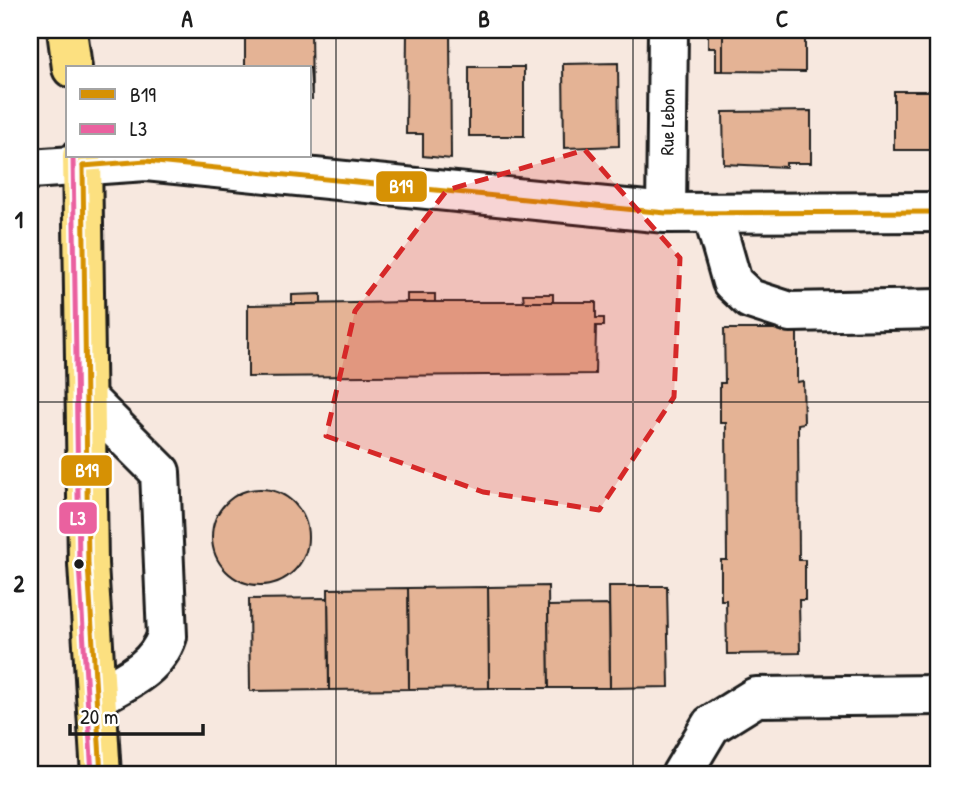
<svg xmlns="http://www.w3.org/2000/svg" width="969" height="805" font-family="'Patrick Hand',sans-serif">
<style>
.building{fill:#e4b395;stroke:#1c1c1c;stroke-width:2}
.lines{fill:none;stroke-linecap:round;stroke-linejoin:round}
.minor-casing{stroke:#1c1c1c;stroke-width:44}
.major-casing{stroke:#1c1c1c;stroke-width:44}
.minor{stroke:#fff;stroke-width:38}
.major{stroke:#fce080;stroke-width:38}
.bus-1-casing{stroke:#fff;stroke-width:10}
.bus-2-casing{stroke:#fff;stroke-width:10}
.bus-1{stroke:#d69104;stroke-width:5}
.bus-2{stroke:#ea619f;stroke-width:5}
.marked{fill:#d62828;fill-opacity:0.2;stroke:#d62828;stroke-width:5;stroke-dasharray:14 9;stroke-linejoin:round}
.grid{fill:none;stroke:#1c1c1c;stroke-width:2;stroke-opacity:0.55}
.bus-dot{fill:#1c1c1c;stroke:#fff;stroke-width:2.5}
.labels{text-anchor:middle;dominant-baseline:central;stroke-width:7;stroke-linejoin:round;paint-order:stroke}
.street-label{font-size:19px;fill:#1c1c1c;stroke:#fff}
.line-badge{stroke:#fff;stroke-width:2.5}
.badge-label{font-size:19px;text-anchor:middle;font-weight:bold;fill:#fff}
.neatline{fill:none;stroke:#1c1c1c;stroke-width:2.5}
.grid-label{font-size:23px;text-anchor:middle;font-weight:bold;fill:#1c1c1c}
</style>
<rect width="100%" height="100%" fill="#f7e8df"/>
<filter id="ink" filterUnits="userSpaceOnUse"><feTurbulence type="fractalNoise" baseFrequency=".0143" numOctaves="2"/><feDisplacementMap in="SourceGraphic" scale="14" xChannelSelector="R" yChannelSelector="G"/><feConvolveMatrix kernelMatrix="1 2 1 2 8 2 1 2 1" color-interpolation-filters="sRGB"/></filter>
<g filter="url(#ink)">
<g class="building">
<path d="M 245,30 L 311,30 L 312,100 L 310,68 L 245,68 Z"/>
<path d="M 407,30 L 450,30 L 451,159 L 423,156 L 423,134 L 406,134 Z"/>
<path d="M 708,30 L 723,30 L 723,71 L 716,71 L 716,48 L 708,48 Z"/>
<path d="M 723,30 L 805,30 L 805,72 L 723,71 Z"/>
<path d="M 618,63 L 619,146 L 564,148 L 563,64 Z"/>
<rect x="469" y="67" width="55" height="69"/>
<path d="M 894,91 L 936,91 L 935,150 L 894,150 Z"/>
<path d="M 936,91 L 939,91 L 939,150 L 935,150 Z"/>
<path d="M 811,111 L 811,163 L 786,163 L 786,167 L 724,164 L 723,112 Z"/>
<path d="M 321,294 L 321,304 L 292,304 L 292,295 Z"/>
<path d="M 407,294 L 435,294 L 435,303 L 407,302 Z"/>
<path d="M 523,294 L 553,294 L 553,302 L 524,302 Z"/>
<path d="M 407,302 L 596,302 L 596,318 L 604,318 L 604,326 L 596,326 L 595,374 L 248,377 L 248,305 Z"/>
<path d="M 724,329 L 797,329 L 797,382 L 803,381 L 804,423 L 798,424 L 799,560 L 805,560 L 805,600 L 799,600 L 800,653 L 727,654 L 726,600 L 721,600 L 721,560 L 727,560 L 726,423 L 720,423 L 720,383 L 725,383 Z"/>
<circle cx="260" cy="537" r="48"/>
<path d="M 548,586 L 549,688 L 489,688 L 488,587 Z"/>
<path d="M 609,586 L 667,586 L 669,687 L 610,688 Z"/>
<path d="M 488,587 L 489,688 L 409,689 L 408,588 Z"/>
<path d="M 408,588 L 409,689 L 329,690 L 328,589 Z"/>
<path d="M 328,598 L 329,690 L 250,691 L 249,599 Z"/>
<path d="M 609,605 L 610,688 L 549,688 L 548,606 Z"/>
</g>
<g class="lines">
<defs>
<g id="minor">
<path d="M 30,169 L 146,161 L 666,213 L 939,212"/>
<path d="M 666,213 L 668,30"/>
<path d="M 713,215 L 732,282 L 750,299 L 790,312 L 939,309"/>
<path d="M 86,398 L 160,472 L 167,636 C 156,669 125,681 97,697"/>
<path d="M 681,775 L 711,725 L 756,697 L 939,695"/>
</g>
<g id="major">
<path d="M 67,30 L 72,68"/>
<path d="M 82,156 L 88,564 L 101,775"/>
</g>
</defs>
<use href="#minor" class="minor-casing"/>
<use href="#major" class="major-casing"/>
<use href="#minor" class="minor"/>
<use href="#major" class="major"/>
<defs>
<g id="bus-1">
<path d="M 83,166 L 146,161 L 666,213 L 939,212"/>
<path d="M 83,166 L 88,564 L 101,775"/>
</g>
<path id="bus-2" d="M 73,156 L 79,564 L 92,775"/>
</defs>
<use href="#bus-1" class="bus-1-casing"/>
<use href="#bus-2" class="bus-2-casing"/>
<use href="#bus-1" class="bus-1"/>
<use href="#bus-2" class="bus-2"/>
</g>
</g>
<path class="marked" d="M 585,150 L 680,258 L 674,397 L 599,510 L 483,492 L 326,436 L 355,311 L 447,190 Z"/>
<path class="grid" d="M 336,30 L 336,775M 633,30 L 633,775M 30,402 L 939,402"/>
<circle class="bus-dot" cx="79" cy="564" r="6"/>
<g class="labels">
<g class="street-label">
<text transform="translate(667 122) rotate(-89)">Rue Lebon</text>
</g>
</g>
<g class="line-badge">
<rect x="375" y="170" width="53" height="33" rx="7" fill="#d69104"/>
<rect x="60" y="454" width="53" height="33" rx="7" fill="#d69104"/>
<rect x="58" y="501" width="40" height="34" rx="7" fill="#ea619f"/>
</g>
<g class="badge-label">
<text x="401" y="193">B19</text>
<text x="87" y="477">B19</text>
<text x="78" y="525">L3</text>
</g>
<rect width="969" height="805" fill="none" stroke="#fff" stroke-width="77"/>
<rect x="66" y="66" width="245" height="91" fill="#ffffff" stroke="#a4a4a4" stroke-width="2"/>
<rect x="80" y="89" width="35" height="10" fill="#d69104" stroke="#a4a4a4" stroke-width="2"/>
<text x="130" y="102" font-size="21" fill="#1c1c1c">B19</text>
<rect x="80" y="124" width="35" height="10" fill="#ea619f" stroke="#a4a4a4" stroke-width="2"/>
<text x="130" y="136" font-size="21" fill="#1c1c1c">L3</text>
<path d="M70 724v10h133v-10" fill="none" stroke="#1c1c1c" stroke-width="3.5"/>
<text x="80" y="724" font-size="21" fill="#1c1c1c" stroke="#ffffff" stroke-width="5" paint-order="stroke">20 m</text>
<rect x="38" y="38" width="892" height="728" class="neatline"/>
<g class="grid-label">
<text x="187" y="27">A</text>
<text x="484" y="27">B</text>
<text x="782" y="27">C</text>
<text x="19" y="228">1</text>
<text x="19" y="592">2</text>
</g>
</svg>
